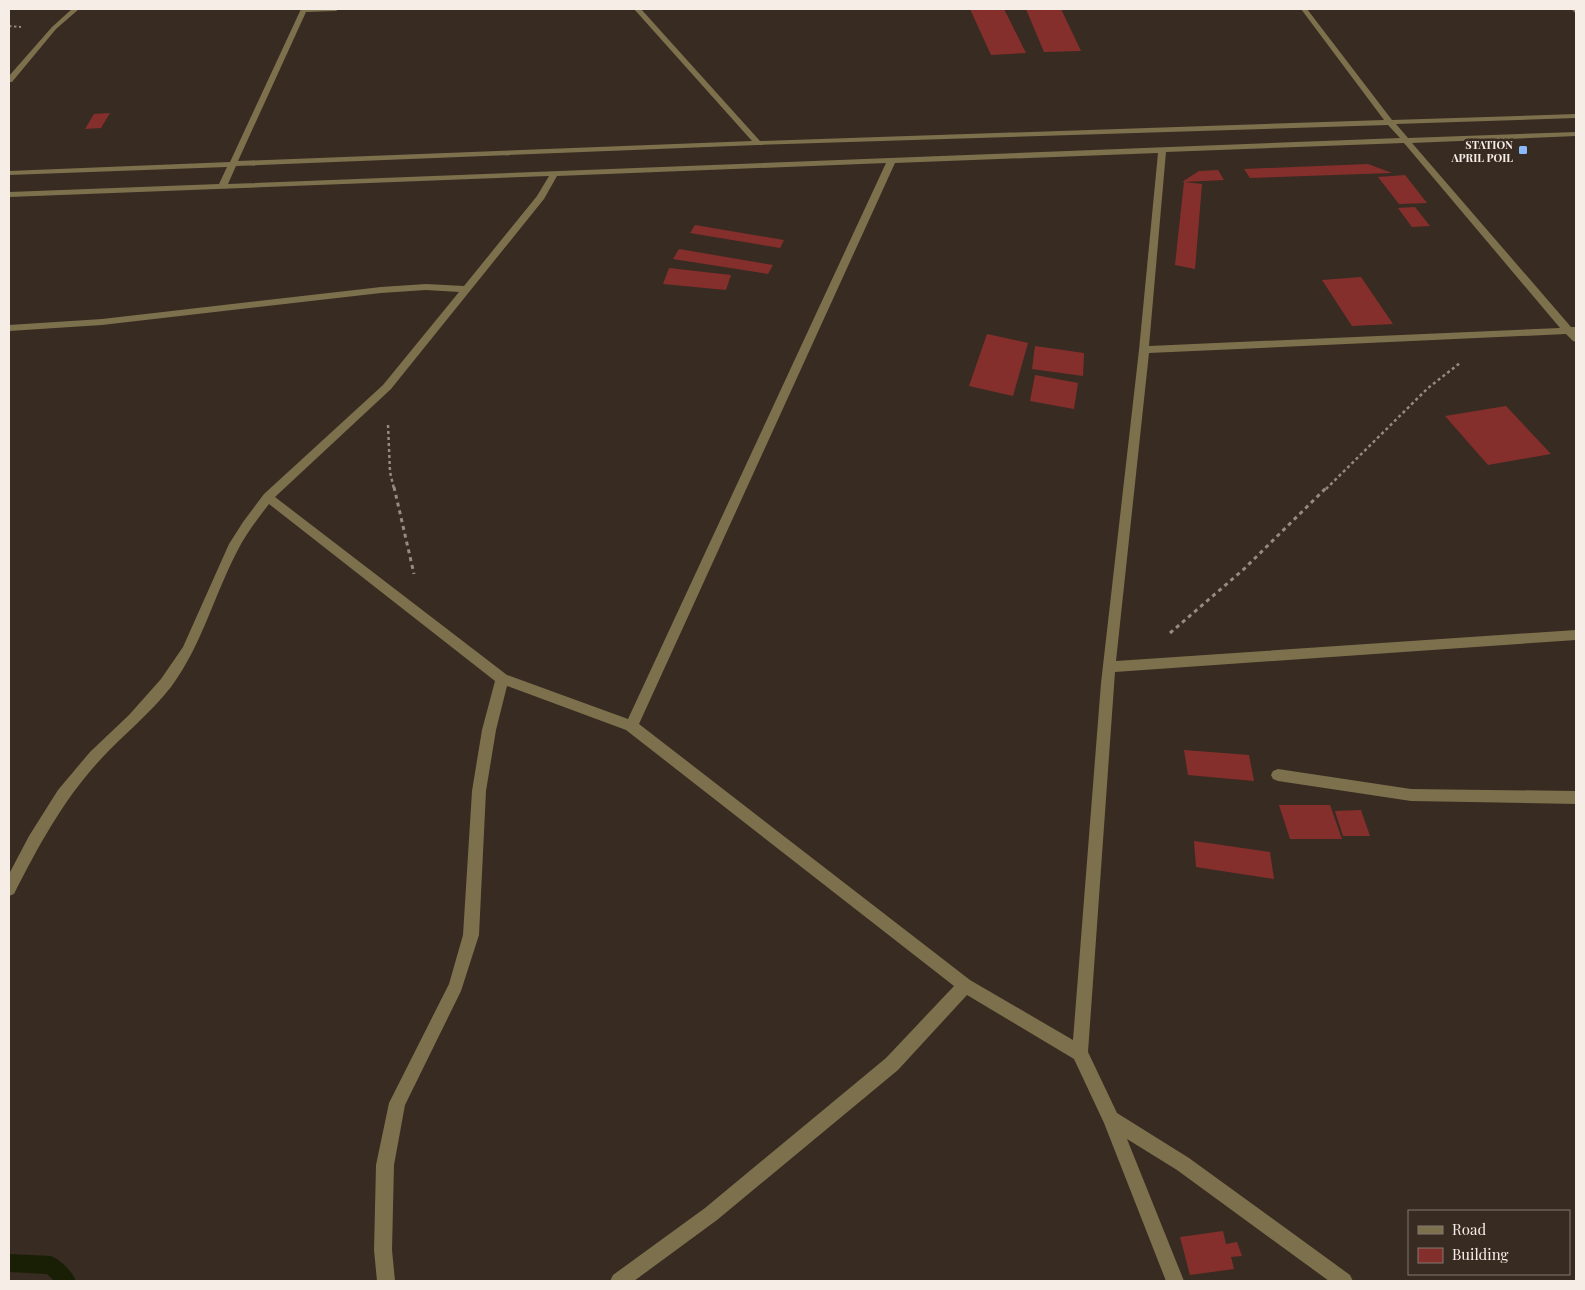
<svg xmlns="http://www.w3.org/2000/svg" width="1585" height="1290" font-family="'Playfair Display',serif">
<style>
.lines{fill:none;stroke-linecap:round;stroke-linejoin:round}
.stream{fill:#191f04;fill-rule:evenodd}
.building{fill:#852f2c}
.path-far2{stroke:#968b84;stroke-width:2;stroke-dasharray:2.5 2.5;stroke-linecap:butt}
.path-far1{stroke:#968b84;stroke-width:2.5;stroke-dasharray:3 3;stroke-linecap:butt}
.path{stroke:#968b84;stroke-width:3;stroke-dasharray:4 4;stroke-linecap:butt}
.minor{fill:#7d704c;fill-rule:evenodd}
.poi-dot{fill:#8abafc;stroke:#382b22;stroke-width:2}
.labels{text-anchor:middle;dominant-baseline:central;stroke-width:5;stroke-linejoin:round;paint-order:stroke}
.far-poi-label{font-size:11px;font-weight:bold;fill:#f6ede7;stroke:#382b22;text-anchor:end}
</style>
<rect width="100%" height="100%" fill="#382b22"/>
<g class="lines">
<path class="stream" d="M 9,1254 L 51,1256 C 61,1260 72,1271 76,1281 L 54,1281 L 47,1274 L 9,1272 Z"/>
</g>
<g class="building">
<path d="M 970,9 L 1004,9 L 1026,53 L 991,55 Z"/>
<path d="M 1026,9 L 1061,9 L 1081,51 L 1044,52 Z"/>
<path d="M 110,113 L 101,128 L 85,129 L 94,114 Z"/>
<path d="M 1368,164 L 1392,173 L 1250,178 L 1244,169 Z"/>
<path d="M 1218,170 L 1224,180 L 1182,182 L 1199,171 Z"/>
<path d="M 1405,175 L 1427,203 L 1399,204 L 1378,177 Z"/>
<path d="M 1184,182 L 1202,184 L 1195,269 L 1175,265 Z"/>
<path d="M 1415,207 L 1430,226 L 1412,227 L 1398,208 Z"/>
<path d="M 695,225 L 784,240 L 780,248 L 690,233 Z"/>
<path d="M 679,249 L 773,265 L 768,274 L 673,259 Z"/>
<path d="M 669,268 L 731,275 L 726,290 L 663,284 Z"/>
<path d="M 1361,277 L 1393,324 L 1352,326 L 1322,280 Z"/>
<path d="M 987,334 L 1028,343 L 1013,396 L 969,386 Z"/>
<path d="M 1035,346 L 1084,353 L 1083,376 L 1032,369 Z"/>
<path d="M 1035,375 L 1078,383 L 1074,409 L 1030,401 Z"/>
<path d="M 1506,406 L 1551,454 L 1488,465 L 1445,416 Z"/>
<path d="M 1184,750 L 1249,755 L 1254,781 L 1188,775 Z"/>
<path d="M 1279,805 L 1330,805 L 1342,839 L 1290,839 Z"/>
<path d="M 1361,810 L 1370,836 L 1343,836 L 1335,811 Z"/>
<path d="M 1194,841 L 1270,852 L 1274,879 L 1196,867 Z"/>
<path d="M 1223,1231 L 1226,1244 L 1237,1242 L 1242,1256 L 1231,1257 L 1234,1269 L 1190,1275 L 1180,1237 Z"/>
</g>
<g class="lines">
<path class="path-far2" d="M 9,26 L 21,27"/>
<g class="path-far1">
<path d="M 388,425 L 390,472 L 394,489"/>
<path d="M 1326,489 L 1428,388 L 1460,363"/>
</g>
<g class="path">
<path d="M 394,487 L 414,574"/>
<path d="M 1170,633 L 1244,569 L 1327,487"/>
</g>
<g class="minor">
<path d="M 72,9 L 79,9 L 56,29 L 12,82 L 9,82 L 9,76 L 52,27 Z"/>
<path d="M 301,9 L 339,9 L 336,11 L 306,12 L 238,161 L 752,141 L 634,9 L 641,9 L 760,141 L 1384,120 L 1301,9 L 1307,9 L 1392,120 L 1576,114 L 1576,118 L 1396,124 L 1408,138 L 1576,132 L 1576,136 L 1412,143 L 1571,327 L 1576,327 L 1576,342 L 1573,341 L 1566,334 L 1149,353 L 1116,661 L 1576,630 L 1576,640 L 1115,672 L 1088,1052 L 1117,1113 L 1189,1158 L 1350,1275 L 1353,1281 L 1329,1281 L 1177,1170 L 1127,1139 L 1184,1281 L 1166,1281 L 1104,1123 L 1074,1059 L 967,995 L 898,1070 L 717,1220 L 634,1281 L 610,1281 L 613,1275 L 705,1208 L 886,1058 L 954,986 L 626,730 L 507,686 L 496,730 L 486,791 L 479,935 L 461,991 L 405,1105 L 394,1165 L 392,1250 L 395,1281 L 377,1281 L 374,1250 L 376,1165 L 389,1103 L 449,984 L 463,935 L 472,791 L 482,730 L 495,681 L 269,504 C 259,517 249,530 241,544 C 215,591 203,644 171,687 C 150,714 123,735 100,760 C 63,800 38,847 14,894 L 9,896 L 9,874 L 29,836 L 58,790 L 90,752 L 129,715 L 161,679 L 183,647 L 229,544 L 243,522 L 264,494 L 383,385 L 459,292 L 426,290 L 381,293 L 102,325 L 9,331 L 9,325 L 102,319 L 381,287 L 426,284 L 464,286 L 537,196 L 549,176 L 9,197 L 9,192 L 219,184 L 227,167 L 9,175 L 9,171 L 230,162 ZM 1388,125 L 1400,138 L 228,184 L 236,166 L 758,145 ZM 1404,143 L 1560,328 L 1149,346 L 1166,152 ZM 1158,153 L 1139,350 L 1101,683 L 1073,1040 L 970,980 L 639,724 L 895,163 ZM 886,163 L 628,719 L 507,675 L 275,497 L 391,389 L 544,199 L 557,176 Z"/>
<path d="M 1571,9 L 1576,9 L 1576,13 L 1574,12 Z"/>
<path d="M 1278,769 L 1411,789 L 1576,791 L 1576,804 L 1411,801 L 1278,781 L 1273,779 L 1271,775 L 1273,771 Z"/>
</g>
</g>
<rect class="poi-dot" x="1518" y="145" width="10" height="10" rx="2.5"/>
<g class="labels">
<g class="far-poi-label">
<text x="1513" y="144">STATION<tspan x="1513" dy="13">APRIL POIL</tspan></text>
</g>
</g>
<rect width="1585" height="1290" fill="none" stroke="#f6ede7" stroke-width="20"/>
<rect x="1408" y="1210" width="162" height="65" fill="#382b22" stroke="#847971"/>
<rect x="1418" y="1226" width="25" height="8" fill="#7d704c" stroke="#847971"/>
<text x="1452" y="1235" font-size="15" fill="#f6ede7">Road</text>
<rect x="1418" y="1248" width="25" height="15" fill="#852f2c" stroke="#847971"/>
<text x="1452" y="1260" font-size="15" fill="#f6ede7">Building</text>
</svg>
